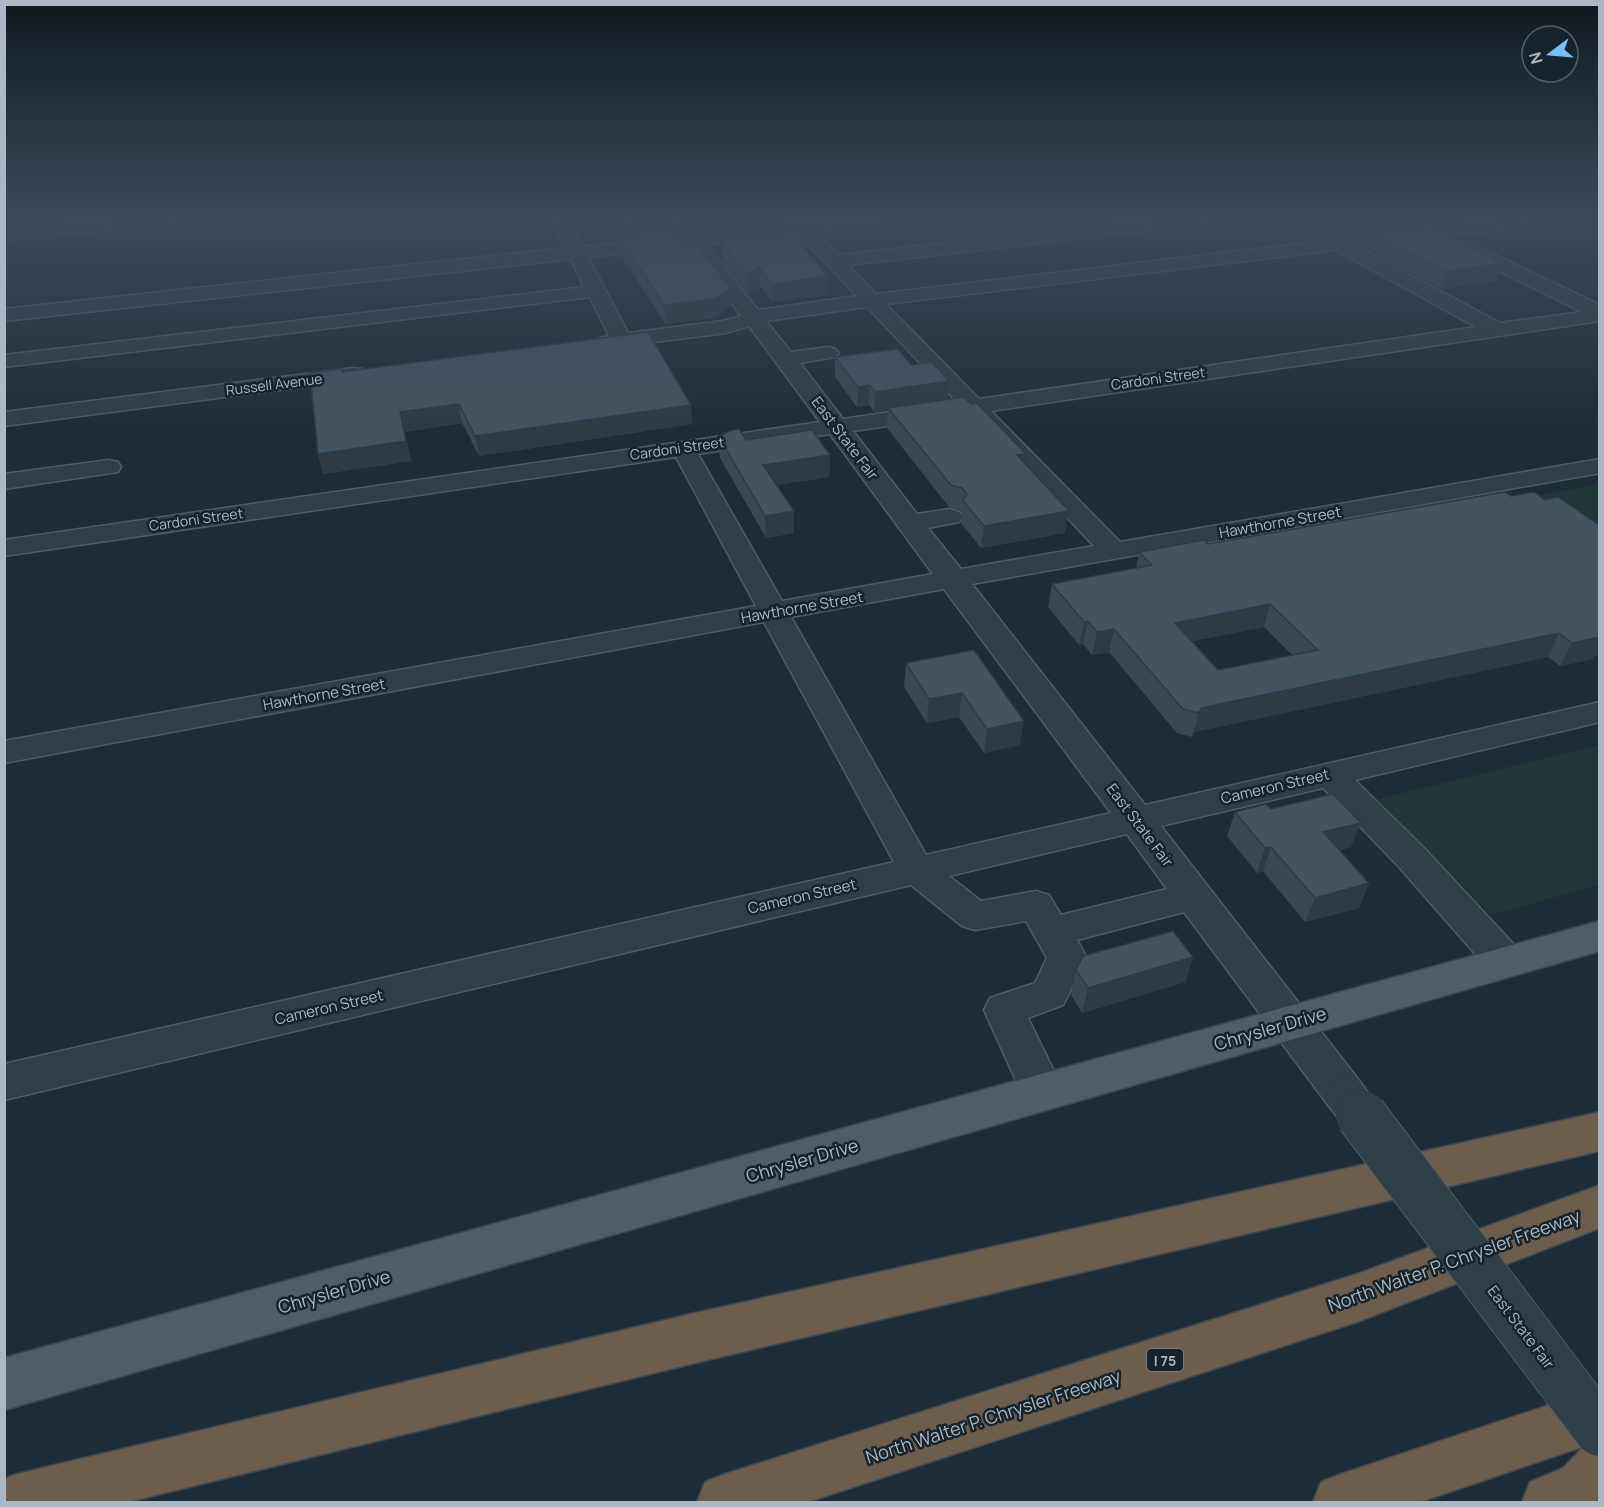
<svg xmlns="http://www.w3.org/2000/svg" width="1604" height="1507" font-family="Manrope,sans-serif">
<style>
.green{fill:#1f3837}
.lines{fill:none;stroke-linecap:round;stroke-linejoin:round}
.minor-casing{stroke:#4e5c66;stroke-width:3}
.major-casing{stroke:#3a4751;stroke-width:3}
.highway-casing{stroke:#3b4952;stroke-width:3}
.minor{fill:#303e47;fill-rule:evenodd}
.major{fill:#4e5d68;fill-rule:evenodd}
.highway{fill:#6e5c4d;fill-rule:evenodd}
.minor-bridge-far1-casing{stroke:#4e5c66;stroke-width:42;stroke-linecap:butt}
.minor-bridge-casing{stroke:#4e5c66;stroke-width:52;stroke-linecap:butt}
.minor-bridge-far1{stroke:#303e47;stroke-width:39}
.minor-bridge{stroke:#303e47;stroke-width:50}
.wall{fill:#394853;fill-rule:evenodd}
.shaded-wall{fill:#2e3b44}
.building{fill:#425461;stroke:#2e3b44;stroke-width:1.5;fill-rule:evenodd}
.labels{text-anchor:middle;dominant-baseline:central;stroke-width:5;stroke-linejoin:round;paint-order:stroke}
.far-street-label{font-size:14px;fill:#aab9c5;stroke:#16232b}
.shield{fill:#16232b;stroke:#7e8c97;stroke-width:1.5}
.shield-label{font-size:14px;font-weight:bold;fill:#aab9c5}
.street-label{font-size:15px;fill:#aab9c5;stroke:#16232b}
.near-street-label{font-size:18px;fill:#aab9c5;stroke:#16232b}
</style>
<rect width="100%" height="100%" fill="#1d2c37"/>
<g class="green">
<path d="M 1599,484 L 1599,546 L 1518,499 Z"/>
<path d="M 1599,745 L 1599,885 L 1491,915 L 1378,799 Z"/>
</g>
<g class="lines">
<defs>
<g id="minor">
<path d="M 109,220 L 172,220 L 164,225 L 4,240 L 4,230 Z"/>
<path d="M 552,220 L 569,220 L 582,247 L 682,236 L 671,220 L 688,220 L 699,234 L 789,224 L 786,220 L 806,222 L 883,220 L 875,225 L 815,232 L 838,255 L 1152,220 L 1206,220 L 1198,225 L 848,265 L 876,294 L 1500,220 L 1551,220 L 1543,225 L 1358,247 L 1500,323 L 1582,312 L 1457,250 L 1454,246 L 1457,242 L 1469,242 L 1600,305 L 1600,321 L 991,411 L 1120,542 L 1600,459 L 1600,473 L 972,584 L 1145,805 L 1600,702 L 1600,722 L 1355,780 L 1425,849 L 1520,951 L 1526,962 L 1520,973 L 1506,977 L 1492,973 L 1399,867 L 1323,788 L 1161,826 L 1361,1083 L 1368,1096 L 1361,1109 L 1346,1115 L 1331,1109 L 1184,912 L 1077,940 L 1087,958 L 1063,1005 L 1028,1018 L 1064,1092 L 1057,1105 L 1042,1110 L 1027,1105 L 984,1010 L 990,998 L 1035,983 L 1047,958 L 1026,921 L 975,930 L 962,926 L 911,885 L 4,1100 L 4,1064 L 894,862 L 764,622 L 4,763 L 4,741 L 756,606 L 676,457 L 4,556 L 4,540 L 820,422 L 749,326 L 726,333 L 607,348 L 600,346 L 597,342 L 600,338 L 609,336 L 590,297 L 4,367 L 4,355 L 584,287 L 571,259 L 4,321 L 4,309 L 565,248 ZM 798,234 L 857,296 L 758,310 L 706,244 ZM 689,246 L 741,316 L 723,321 L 628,333 L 588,257 ZM 1336,250 L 1476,327 L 979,399 L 886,304 ZM 867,307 L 957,402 L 843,419 L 800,363 L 835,357 L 839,353 L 835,349 L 828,347 L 791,352 L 766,321 ZM 969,414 L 1094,546 L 961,569 L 928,528 L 959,522 L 963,517 L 959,512 L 950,509 L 917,514 L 853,431 ZM 830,434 L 933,574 L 782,601 L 698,454 ZM 944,589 L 1111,813 L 926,855 L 791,617 ZM 1127,834 L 1167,889 L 1061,915 L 1049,895 L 1036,891 L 981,901 L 949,876 Z"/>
<path d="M 354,368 L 362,369 L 365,374 L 362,379 L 4,426 L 4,412 Z"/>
<path d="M 109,460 L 118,462 L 121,467 L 118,472 L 4,489 L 4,474 Z"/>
</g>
<path id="major" d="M 1600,921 L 1600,951 L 4,1410 L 4,1358 Z"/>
<g id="highway">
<path d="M 1600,1112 L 1600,1151 L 695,1363 L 128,1502 L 4,1502 L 4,1479 L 17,1474 L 695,1313 Z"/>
<path d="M 1600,1185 L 1600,1228 L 1357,1322 L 808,1502 L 697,1502 L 705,1482 L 725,1474 L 1357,1274 Z"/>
<path d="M 1600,1388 L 1600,1441 L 1420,1502 L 1313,1502 L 1321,1482 L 1341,1474 Z"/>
<path d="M 1600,1441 L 1600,1502 L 1522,1502 L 1530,1482 L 1563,1468 L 1581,1449 Z"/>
</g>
</defs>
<use href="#minor" class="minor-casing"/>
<use href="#major" class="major-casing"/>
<use href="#highway" class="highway-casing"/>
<use href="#minor" class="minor"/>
<use href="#major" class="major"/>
<use href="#highway" class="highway"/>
<defs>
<path id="minor-bridge-far1" d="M 1346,1096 L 1362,1117"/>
<path id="minor-bridge" d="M 1361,1115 L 1600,1431"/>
</defs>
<use href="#minor-bridge-far1" class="minor-bridge-far1-casing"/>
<use href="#minor-bridge" class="minor-bridge-casing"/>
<use href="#minor-bridge-far1" class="minor-bridge-far1"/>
<use href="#minor-bridge" class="minor-bridge"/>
</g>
<g class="wall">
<path d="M 622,220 L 662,220 L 663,234 L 682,248 L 731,306 L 715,318 L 666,324 L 621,256 L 620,238 L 632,237 Z"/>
<path d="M 1376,234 L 1496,281 L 1442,289 L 1371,251 Z"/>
<path d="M 806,235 L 806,252 L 828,276 L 828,295 L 772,302 L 760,285 L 748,294 L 723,262 L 722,244 Z"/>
<path d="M 835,357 L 911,365 L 948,399 L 1025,464 L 1065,533 L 981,548 L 961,523 L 962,513 L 960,510 L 949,507 L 887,428 L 888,410 L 874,412 L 869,405 L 857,407 L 835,377 Z"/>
<path d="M 342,372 L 692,424 L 479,456 L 462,423 L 405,432 L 411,461 L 323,474 L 318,454 Z"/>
<path d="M 719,437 L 746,440 L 830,455 L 829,477 L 776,485 L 794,533 L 766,538 L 720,458 Z"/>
<path d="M 1511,496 L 1545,500 L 1599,525 L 1599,655 L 1594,656 L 1593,659 L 1560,666 L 1548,657 L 1194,732 L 1192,737 L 1177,733 L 1109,652 L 1092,655 L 1083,644 L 1079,645 L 1048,607 L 1052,584 L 1136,568 L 1139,552 L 1208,544 ZM 1264,627 L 1292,655 L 1218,670 L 1192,641 Z"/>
<path d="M 974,650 L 1020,745 L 984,753 L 959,717 L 927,723 L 904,687 L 906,663 Z"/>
<path d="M 1235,812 L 1351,847 L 1339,850 L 1369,883 L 1359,908 L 1305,922 L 1263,871 L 1257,873 L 1227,836 Z"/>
<path d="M 1193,957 L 1185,982 L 1082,1013 L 1071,995 L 1076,970 Z"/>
</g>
<g class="shaded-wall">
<path d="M 650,220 L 662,220 L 663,236 L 634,239 L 632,222 Z"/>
<path d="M 806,235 L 806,252 L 797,241 Z"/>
<path d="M 1502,263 L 1496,281 L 1442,289 L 1448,271 Z"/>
<path d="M 759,267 L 760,285 L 748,294 L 748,275 Z"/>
<path d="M 828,276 L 828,295 L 772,302 L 772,284 Z"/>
<path d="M 730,288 L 731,306 L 715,318 L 666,324 L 664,305 Z"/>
<path d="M 949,381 L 948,401 L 888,408 L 888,410 L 874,412 L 875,392 Z"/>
<path d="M 869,385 L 869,405 L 857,407 L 858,387 Z"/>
<path d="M 459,404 L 462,423 L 405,432 L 411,461 L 323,474 L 318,454 L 400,412 Z"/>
<path d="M 691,405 L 692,424 L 479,456 L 475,436 Z"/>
<path d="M 1026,454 L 1024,475 L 1017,455 Z"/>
<path d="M 830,455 L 829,477 L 764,487 L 763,465 Z"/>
<path d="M 794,511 L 794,533 L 766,538 L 765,516 Z"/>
<path d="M 1069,511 L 1065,533 L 981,548 L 984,526 Z"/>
<path d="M 1270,604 L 1264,627 L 1169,646 L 1175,623 Z"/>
<path d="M 1088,621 L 1083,644 L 1079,645 L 1084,622 Z"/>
<path d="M 1114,629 L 1109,652 L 1092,655 L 1097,632 Z"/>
<path d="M 1559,633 L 1548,657 L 1194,732 L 1192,737 L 1199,713 L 1201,708 Z"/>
<path d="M 1599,637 L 1599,655 L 1594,656 L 1593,659 L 1560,666 L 1572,643 Z"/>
<path d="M 962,693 L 959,717 L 927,723 L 929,699 Z"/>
<path d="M 1024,721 L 1020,745 L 984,753 L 987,729 Z"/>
<path d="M 1361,823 L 1351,847 L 1314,857 L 1323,832 Z"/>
<path d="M 1271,847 L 1263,871 L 1257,873 L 1265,848 Z"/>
<path d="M 1369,883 L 1359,908 L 1305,922 L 1315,898 Z"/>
<path d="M 1193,957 L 1185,982 L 1082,1013 L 1088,988 Z"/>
</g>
<g class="building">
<path d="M 631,220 L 650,220 L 632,222 Z"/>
<path d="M 1427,227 L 1502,263 L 1448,271 L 1376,234 Z"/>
<path d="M 672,233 L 682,248 L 699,247 L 730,288 L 714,299 L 664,305 L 620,238 Z"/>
<path d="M 806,235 L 797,241 L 828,276 L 772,284 L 759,267 L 748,275 L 722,244 Z"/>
<path d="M 648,332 L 691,405 L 475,436 L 459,404 L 400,412 L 406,441 L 318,454 L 310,373 L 342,369 L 342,372 Z"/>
<path d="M 898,349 L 911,365 L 932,362 L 949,381 L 875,392 L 869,385 L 858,387 L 835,357 Z"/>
<path d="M 964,397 L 971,404 L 977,403 L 1026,454 L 1017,455 L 1069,511 L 984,526 L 963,501 L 967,494 L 962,488 L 951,485 L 888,408 Z"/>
<path d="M 739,429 L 746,440 L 812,430 L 830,455 L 763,465 L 794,511 L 765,516 L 719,437 L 729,431 Z"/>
<path d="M 1505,492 L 1511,496 L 1534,492 L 1545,500 L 1558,497 L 1599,525 L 1599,637 L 1572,643 L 1559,633 L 1201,708 L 1199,713 L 1183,709 L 1114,629 L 1097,632 L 1088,621 L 1084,622 L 1052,584 L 1152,565 L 1139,552 L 1204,540 L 1208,544 ZM 1270,604 L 1318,650 L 1218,670 L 1175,623 Z"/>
<path d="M 974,650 L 1024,721 L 987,729 L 962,693 L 929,699 L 906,663 Z"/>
<path d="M 1333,794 L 1361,823 L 1323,832 L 1369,883 L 1315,898 L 1271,847 L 1265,848 L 1235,812 L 1266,804 L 1271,809 Z"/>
<path d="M 1173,931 L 1193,957 L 1088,988 L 1076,970 L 1083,956 Z"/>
</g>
<linearGradient id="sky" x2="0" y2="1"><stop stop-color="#10181e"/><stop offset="0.51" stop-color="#3a4b5e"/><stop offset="1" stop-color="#3a4b5e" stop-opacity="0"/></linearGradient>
<rect width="1604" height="431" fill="url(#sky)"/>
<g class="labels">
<g class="far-street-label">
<text transform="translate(1158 378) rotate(-8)">Cardoni Street</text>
<text transform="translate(274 384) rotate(-7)">Russell Avenue</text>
<text transform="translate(677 448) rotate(-8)">Cardoni Street</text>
<text transform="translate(196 519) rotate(-8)">Cardoni Street</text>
</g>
<rect class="shield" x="1147" y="1349" width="36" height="22" rx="4.5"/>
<g class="shield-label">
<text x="1165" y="1360">I 75</text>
</g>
<g class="street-label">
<text transform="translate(845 438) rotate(53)">East State Fair</text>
<text transform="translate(1280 522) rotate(-10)">Hawthorne Street</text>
<text transform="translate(802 607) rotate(-10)">Hawthorne Street</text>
<text transform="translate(324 694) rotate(-10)">Hawthorne Street</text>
<text transform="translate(1275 786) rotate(-13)">Cameron Street</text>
<text transform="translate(1140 825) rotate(53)">East State Fair</text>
<text transform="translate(802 896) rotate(-13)">Cameron Street</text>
<text transform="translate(329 1007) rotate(-13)">Cameron Street</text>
<text transform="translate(1521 1327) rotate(53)">East State Fair</text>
</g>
<g class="near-street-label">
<text transform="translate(1270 1028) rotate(-16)">Chrysler Drive</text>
<text transform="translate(802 1160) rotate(-16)">Chrysler Drive</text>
<text transform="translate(1454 1260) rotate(-20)">North Walter P. Chrysler Freeway</text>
<text transform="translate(334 1291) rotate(-16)">Chrysler Drive</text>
<text transform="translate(993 1416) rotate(-18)">North Walter P. Chrysler Freeway</text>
</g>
</g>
<rect width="1604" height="1507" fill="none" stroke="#aab9c5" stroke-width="12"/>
<g transform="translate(1550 54) rotate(254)"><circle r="28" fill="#16232b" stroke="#515f69" stroke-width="1.5"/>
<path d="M0-4.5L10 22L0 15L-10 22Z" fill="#75c1ff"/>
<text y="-9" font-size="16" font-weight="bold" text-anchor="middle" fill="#aab9c5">N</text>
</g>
</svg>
